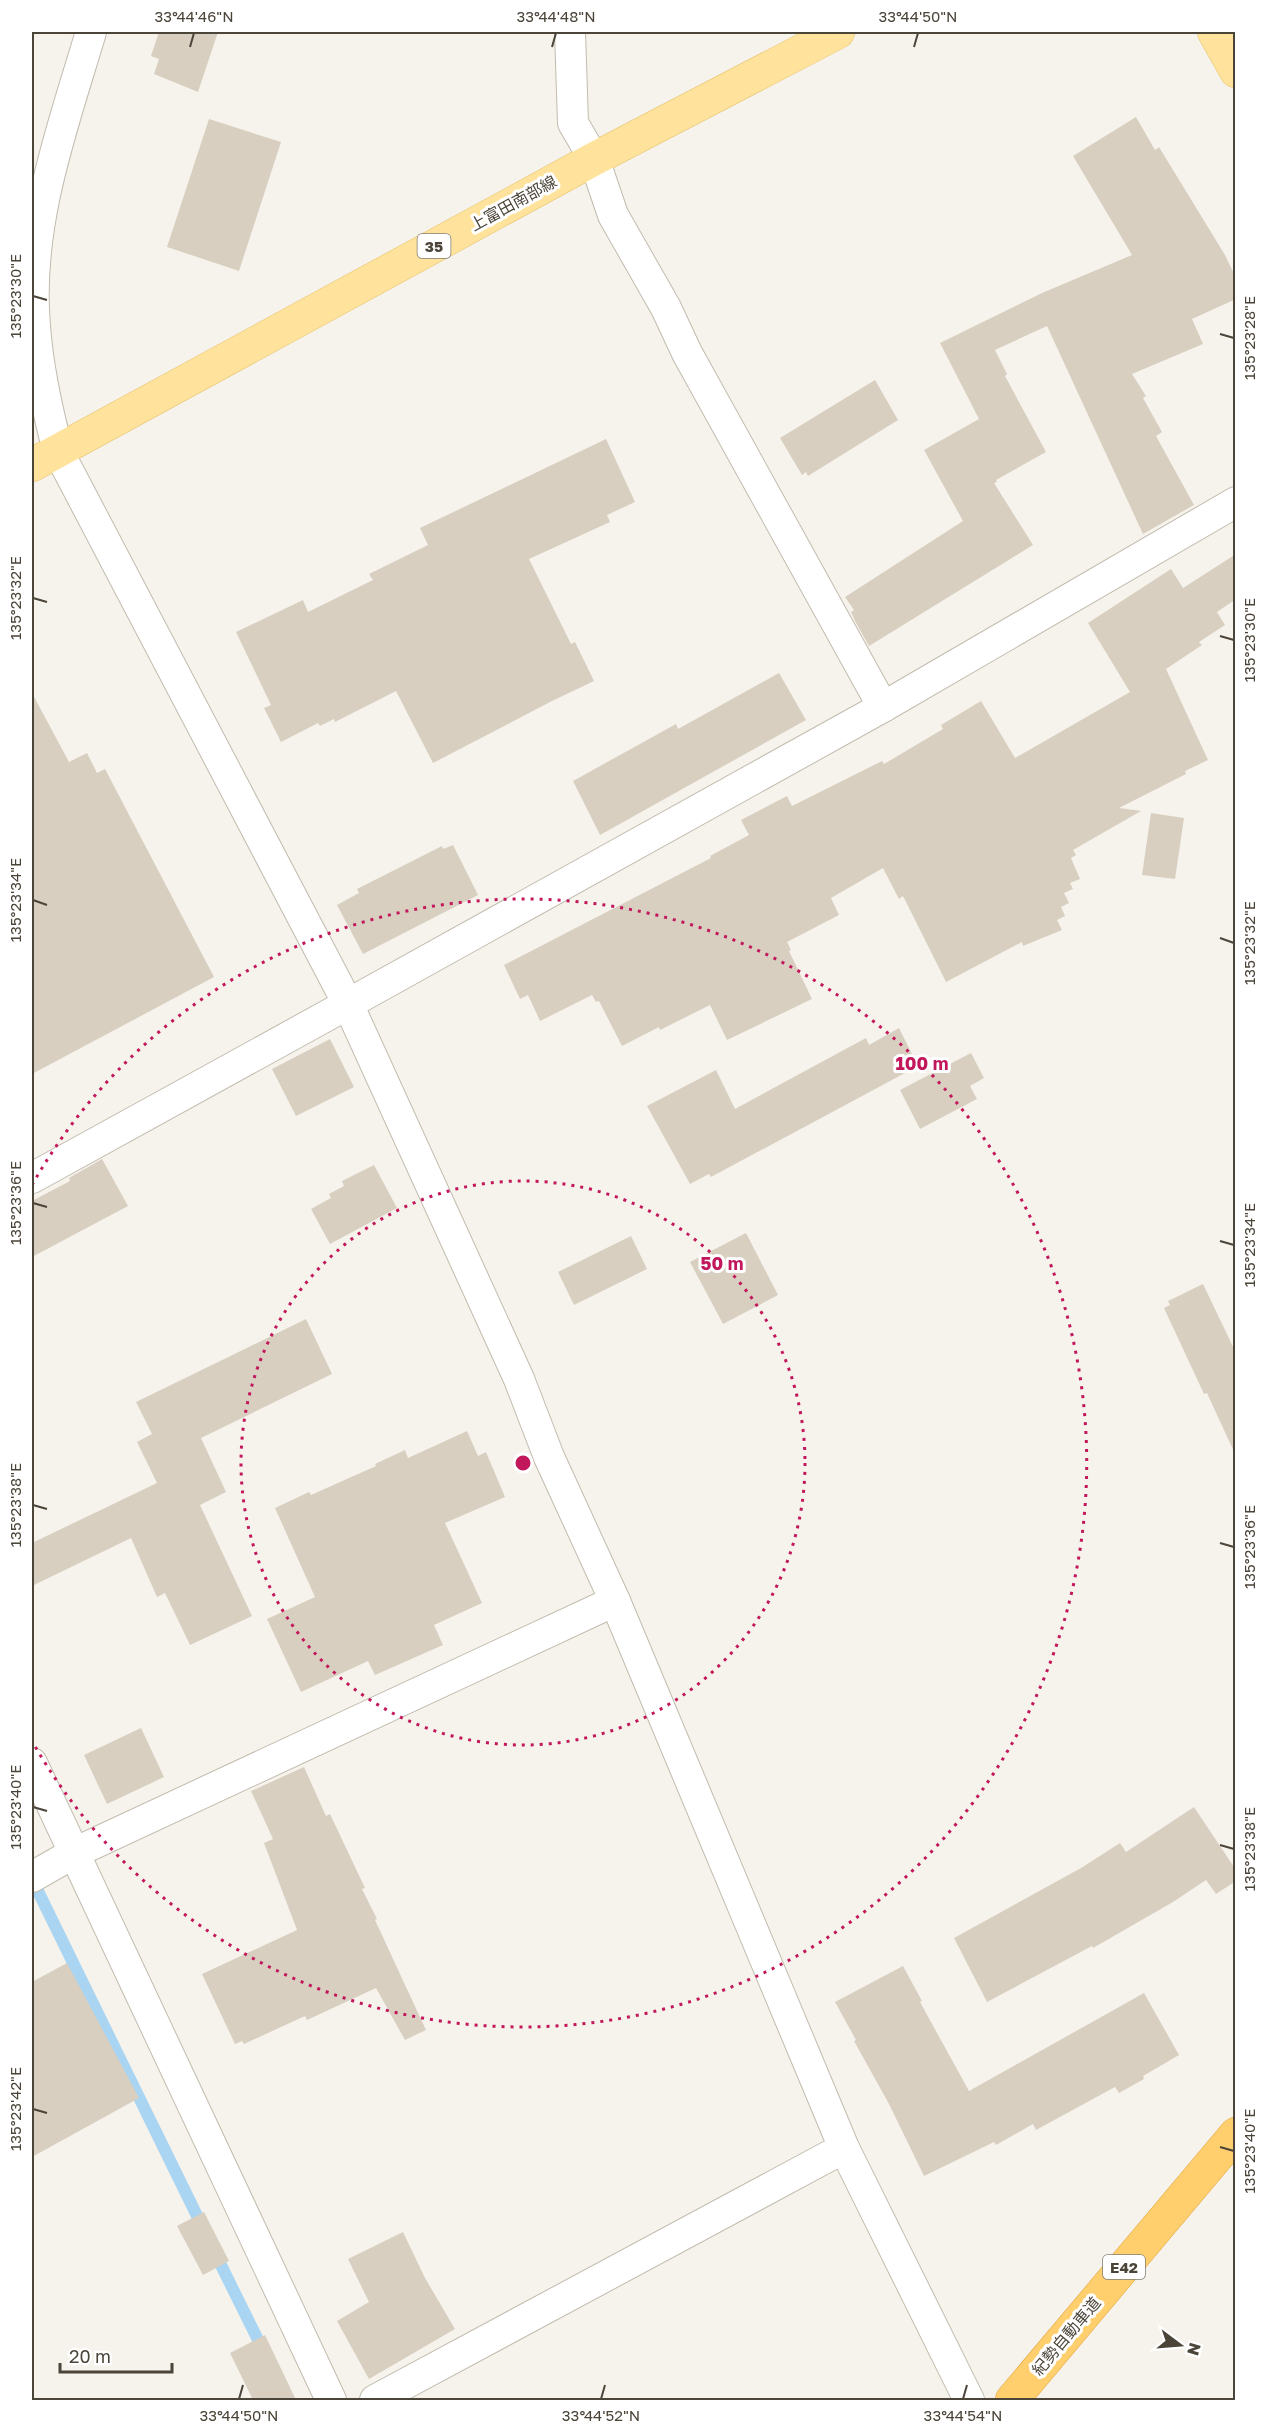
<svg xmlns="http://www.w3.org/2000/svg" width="1267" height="2432" font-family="'Golos Text','Noto Sans JP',sans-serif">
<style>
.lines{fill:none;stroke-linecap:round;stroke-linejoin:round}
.stream{stroke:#a9d4f2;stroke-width:12}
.building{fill:#d8cfc1}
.minor-casing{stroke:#c2bbae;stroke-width:32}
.primary-casing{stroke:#e6c16a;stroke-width:34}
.motorway-casing{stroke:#e0a43c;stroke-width:34}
.minor{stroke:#fff;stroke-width:30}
.primary{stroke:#ffe39c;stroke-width:33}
.motorway{stroke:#ffcf6e;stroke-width:33}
.ticks{fill:none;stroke:#4b4439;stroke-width:2}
.ring{fill:none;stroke:#c2185b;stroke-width:3;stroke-dasharray:3 6}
.labels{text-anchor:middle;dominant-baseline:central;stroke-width:6;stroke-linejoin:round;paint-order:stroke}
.shield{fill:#fff;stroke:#817c74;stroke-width:1.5}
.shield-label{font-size:15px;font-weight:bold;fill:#4b4439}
.street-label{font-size:16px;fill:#4b4439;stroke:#fff}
.centre{fill:#c2185b;stroke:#fff;stroke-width:3}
.ring-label{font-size:18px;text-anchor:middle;font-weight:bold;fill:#c2185b;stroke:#fff;stroke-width:6;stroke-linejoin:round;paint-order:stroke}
.neatline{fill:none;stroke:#4b4439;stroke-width:2}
.ticks-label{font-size:15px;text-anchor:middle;fill:#4b4439}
</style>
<rect width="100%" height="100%" fill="#f6f3ec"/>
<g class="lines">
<g class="stream">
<path d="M 32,1879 L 204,2230"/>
<path d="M 214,2251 L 265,2354"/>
</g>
</g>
<g class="building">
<path d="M 159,32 L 218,32 L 198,92 L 154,74 L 159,59 L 151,56 Z"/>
<path d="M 1136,117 L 1155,150 L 1159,147 L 1225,255 L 1236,278 L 1236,299 L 1192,319 L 1203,344 L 1132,374 L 1146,396 L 1143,398 L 1162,432 L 1156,436 L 1194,505 L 1143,534 L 1047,326 L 995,350 L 1007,374 L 1005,376 L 1046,452 L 996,480 L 997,482 L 994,483 L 1033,545 L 869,646 L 855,621 L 851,612 L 854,610 L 845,597 L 963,521 L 924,450 L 979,419 L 940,343 L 1042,293 L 1132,255 L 1073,156 Z"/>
<path d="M 209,119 L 281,142 L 239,271 L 167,247 Z"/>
<path d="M 875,380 L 898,420 L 808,476 L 806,472 L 802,475 L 780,438 Z"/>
<path d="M 606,439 L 635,502 L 607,515 L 610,522 L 529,559 L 571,644 L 575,642 L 594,681 L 552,701 L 433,763 L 396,691 L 335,722 L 334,719 L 320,726 L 318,723 L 281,742 L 264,708 L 271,705 L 236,632 L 303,600 L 308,612 L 373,580 L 369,574 L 428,545 L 420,528 Z"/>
<path d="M 1236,554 L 1236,599 L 1217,612 L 1225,625 L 1199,642 L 1202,645 L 1166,669 L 1208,760 L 1185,771 L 1186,774 L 1119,808 L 1141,811 L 1073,850 L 1076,855 L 1071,858 L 1080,879 L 1070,883 L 1073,889 L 1064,893 L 1069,903 L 1061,907 L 1065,916 L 1057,920 L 1062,930 L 1023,946 L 1022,942 L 946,982 L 903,896 L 899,899 L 883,868 L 831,898 L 839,915 L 787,942 L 791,950 L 789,951 L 812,999 L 727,1040 L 710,1005 L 660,1030 L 659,1027 L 622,1046 L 599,1001 L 596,1002 L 592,995 L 540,1021 L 528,995 L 520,999 L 504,965 L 711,858 L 710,856 L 749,835 L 741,820 L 787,796 L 792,806 L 882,761 L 884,764 L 943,729 L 941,725 L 981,701 L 1015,758 L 1130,692 L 1088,623 L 1171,569 L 1183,588 Z"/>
<path d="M 779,673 L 806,720 L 600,835 L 573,781 L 676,724 L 678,729 Z"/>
<path d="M 32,693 L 69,762 L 87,753 L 97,773 L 105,769 L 214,977 L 32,1074 Z"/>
<path d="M 1151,813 L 1184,818 L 1175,879 L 1142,875 Z"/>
<path d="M 453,845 L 478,895 L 363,954 L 337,905 L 359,893 L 357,889 L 442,846 L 443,849 Z"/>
<path d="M 899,1028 L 918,1066 L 711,1177 L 709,1174 L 690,1184 L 647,1106 L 716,1070 L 735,1109 L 866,1038 L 869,1045 Z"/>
<path d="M 330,1039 L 354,1087 L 296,1116 L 272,1069 Z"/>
<path d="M 971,1053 L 984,1078 L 970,1086 L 977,1099 L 920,1129 L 900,1090 Z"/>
<path d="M 102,1159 L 128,1206 L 32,1257 L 32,1201 L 70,1181 L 69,1178 Z"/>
<path d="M 374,1165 L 397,1208 L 330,1244 L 311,1209 L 331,1198 L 329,1194 L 344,1186 L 342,1181 Z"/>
<path d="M 746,1233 L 778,1295 L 723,1324 L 690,1262 Z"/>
<path d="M 631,1236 L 647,1269 L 574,1305 L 558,1272 Z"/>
<path d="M 1203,1284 L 1236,1353 L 1236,1456 L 1207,1393 L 1204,1394 L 1164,1308 L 1170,1305 L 1168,1301 Z"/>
<path d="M 306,1319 L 332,1374 L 201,1438 L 226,1492 L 200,1505 L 252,1616 L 190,1645 L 165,1593 L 157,1597 L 131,1538 L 32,1586 L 32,1543 L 157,1483 L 137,1442 L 152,1434 L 136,1402 Z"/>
<path d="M 467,1431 L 478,1456 L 486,1452 L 505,1497 L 445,1523 L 482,1603 L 434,1625 L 443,1645 L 375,1675 L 368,1661 L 301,1692 L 267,1619 L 315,1597 L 275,1508 L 309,1492 L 311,1495 L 376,1466 L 375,1464 L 405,1450 L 408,1458 Z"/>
<path d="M 141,1728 L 164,1777 L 107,1804 L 84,1755 Z"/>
<path d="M 304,1767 L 326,1816 L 330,1814 L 365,1888 L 362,1889 L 377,1919 L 375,1920 L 426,2030 L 405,2040 L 376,1988 L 307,2020 L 305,2016 L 244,2044 L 242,2041 L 235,2044 L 202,1974 L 297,1930 L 264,1843 L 273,1839 L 251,1791 Z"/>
<path d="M 1194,1807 L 1236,1870 L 1236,1881 L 1216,1894 L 1206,1880 L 1173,1902 L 1093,1948 L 1092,1946 L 987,2002 L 954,1938 L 1081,1868 L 1120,1843 L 1126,1852 Z"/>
<path d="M 67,1963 L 139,2098 L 32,2157 L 32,1982 Z"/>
<path d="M 903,1966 L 922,2001 L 920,2002 L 969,2091 L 1144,1993 L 1179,2055 L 1143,2076 L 1144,2079 L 1119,2093 L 1115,2087 L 1036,2130 L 1033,2124 L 996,2145 L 994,2142 L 924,2176 L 889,2104 L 854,2041 L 856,2040 L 835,2002 Z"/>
<path d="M 204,2212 L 229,2261 L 203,2275 L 177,2226 Z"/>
<path d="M 403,2232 L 425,2278 L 455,2329 L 369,2379 L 337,2321 L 369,2302 L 348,2259 Z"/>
<path d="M 265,2335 L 296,2400 L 253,2400 L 230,2353 Z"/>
</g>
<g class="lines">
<defs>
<g id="minor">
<path d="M 91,32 C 63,126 26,225 35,326 C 38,369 47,409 58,451 L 348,1004 L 519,1379 L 549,1457 L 615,1601 L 844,2148 L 969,2400"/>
<path d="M 570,32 L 573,123 L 594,159 L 613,215 L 666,308 L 687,353 L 883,707"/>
<path d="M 32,1178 L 348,1004 L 883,707 L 1236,502"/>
<path d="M 32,1763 L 331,2400"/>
<path d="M 32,1877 L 74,1853 L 615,1601"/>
<path d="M 375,2400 L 844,2148"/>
</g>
<g id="primary">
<path d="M 1214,32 L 1236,71"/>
<path d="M 32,465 L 594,159 L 838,32"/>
</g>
<path id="motorway" d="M 1012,2400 L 1236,2134"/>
</defs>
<use href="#minor" class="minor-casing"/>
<use href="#primary" class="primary-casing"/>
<use href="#motorway" class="motorway-casing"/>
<use href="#minor" class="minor"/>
<use href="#primary" class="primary"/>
<use href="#motorway" class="motorway"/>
</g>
<path class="ticks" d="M 190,47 L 194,33M 552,47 L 556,33M 914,47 L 918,33M 33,296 L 47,300M 1220,334 L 1234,338M 33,598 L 47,602M 1220,636 L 1234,640M 33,900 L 47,905M 1220,938 L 1234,943M 33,1203 L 47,1207M 1220,1241 L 1234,1245M 33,1505 L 47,1509M 1220,1543 L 1234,1547M 33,1807 L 47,1811M 1220,1845 L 1234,1849M 33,2109 L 47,2113M 1220,2147 L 1234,2151M 239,2399 L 243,2385M 601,2399 L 605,2385M 963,2399 L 967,2385"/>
<g class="ring">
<circle cx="523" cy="1463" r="282"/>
<path d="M32 1185A564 564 0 1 1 32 1741"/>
</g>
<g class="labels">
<g class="shield">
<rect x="417.5" y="234" width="33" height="24" rx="4.5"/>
<rect x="1103" y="2255" width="42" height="24" rx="4.5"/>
</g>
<g class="shield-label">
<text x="434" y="246">35</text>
<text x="1124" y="2267">E42</text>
</g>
<g class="street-label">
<text transform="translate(513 203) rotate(-29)">上富田南部線</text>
<text transform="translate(1066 2336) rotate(-50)">紀勢自動車道</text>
</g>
</g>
<circle cx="523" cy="1463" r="9" class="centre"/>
<g class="ring-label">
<text x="922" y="1070">100 m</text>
<text x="722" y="1270">50 m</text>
</g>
<rect width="1267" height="2432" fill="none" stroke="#ffffff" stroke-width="66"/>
<g transform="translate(1180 2345) rotate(106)" stroke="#ffffff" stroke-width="4.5" paint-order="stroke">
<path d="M0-4.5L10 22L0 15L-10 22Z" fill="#4b4439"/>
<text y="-9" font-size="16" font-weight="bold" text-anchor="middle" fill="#4b4439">N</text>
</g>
<path d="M60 2363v9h112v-9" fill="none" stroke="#4b4439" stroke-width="3"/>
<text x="69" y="2363" font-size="18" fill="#4b4439" stroke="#ffffff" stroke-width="4.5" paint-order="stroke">20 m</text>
<rect x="33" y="33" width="1201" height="2366" class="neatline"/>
<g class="ticks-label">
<text x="194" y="22">33°44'46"N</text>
<text x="556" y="22">33°44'48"N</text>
<text x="918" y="22">33°44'50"N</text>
<text transform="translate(16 296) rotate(-90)" y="5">135°23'30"E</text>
<text transform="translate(1250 338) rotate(-90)" y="5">135°23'28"E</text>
<text transform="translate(16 598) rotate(-90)" y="5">135°23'32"E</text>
<text transform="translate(1250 640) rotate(-90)" y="5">135°23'30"E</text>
<text transform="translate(16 900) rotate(-90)" y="5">135°23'34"E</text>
<text transform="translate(1250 943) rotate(-90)" y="5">135°23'32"E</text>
<text transform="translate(16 1203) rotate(-90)" y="5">135°23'36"E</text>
<text transform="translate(1250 1245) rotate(-90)" y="5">135°23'34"E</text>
<text transform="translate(16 1505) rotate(-90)" y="5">135°23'38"E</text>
<text transform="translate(1250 1547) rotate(-90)" y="5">135°23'36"E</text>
<text transform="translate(16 1807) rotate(-90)" y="5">135°23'40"E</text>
<text transform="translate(1250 1849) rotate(-90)" y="5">135°23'38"E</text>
<text transform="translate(16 2109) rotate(-90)" y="5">135°23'42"E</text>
<text transform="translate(1250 2151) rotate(-90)" y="5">135°23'40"E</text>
<text x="239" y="2421">33°44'50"N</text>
<text x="601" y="2421">33°44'52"N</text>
<text x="963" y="2421">33°44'54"N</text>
</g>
</svg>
